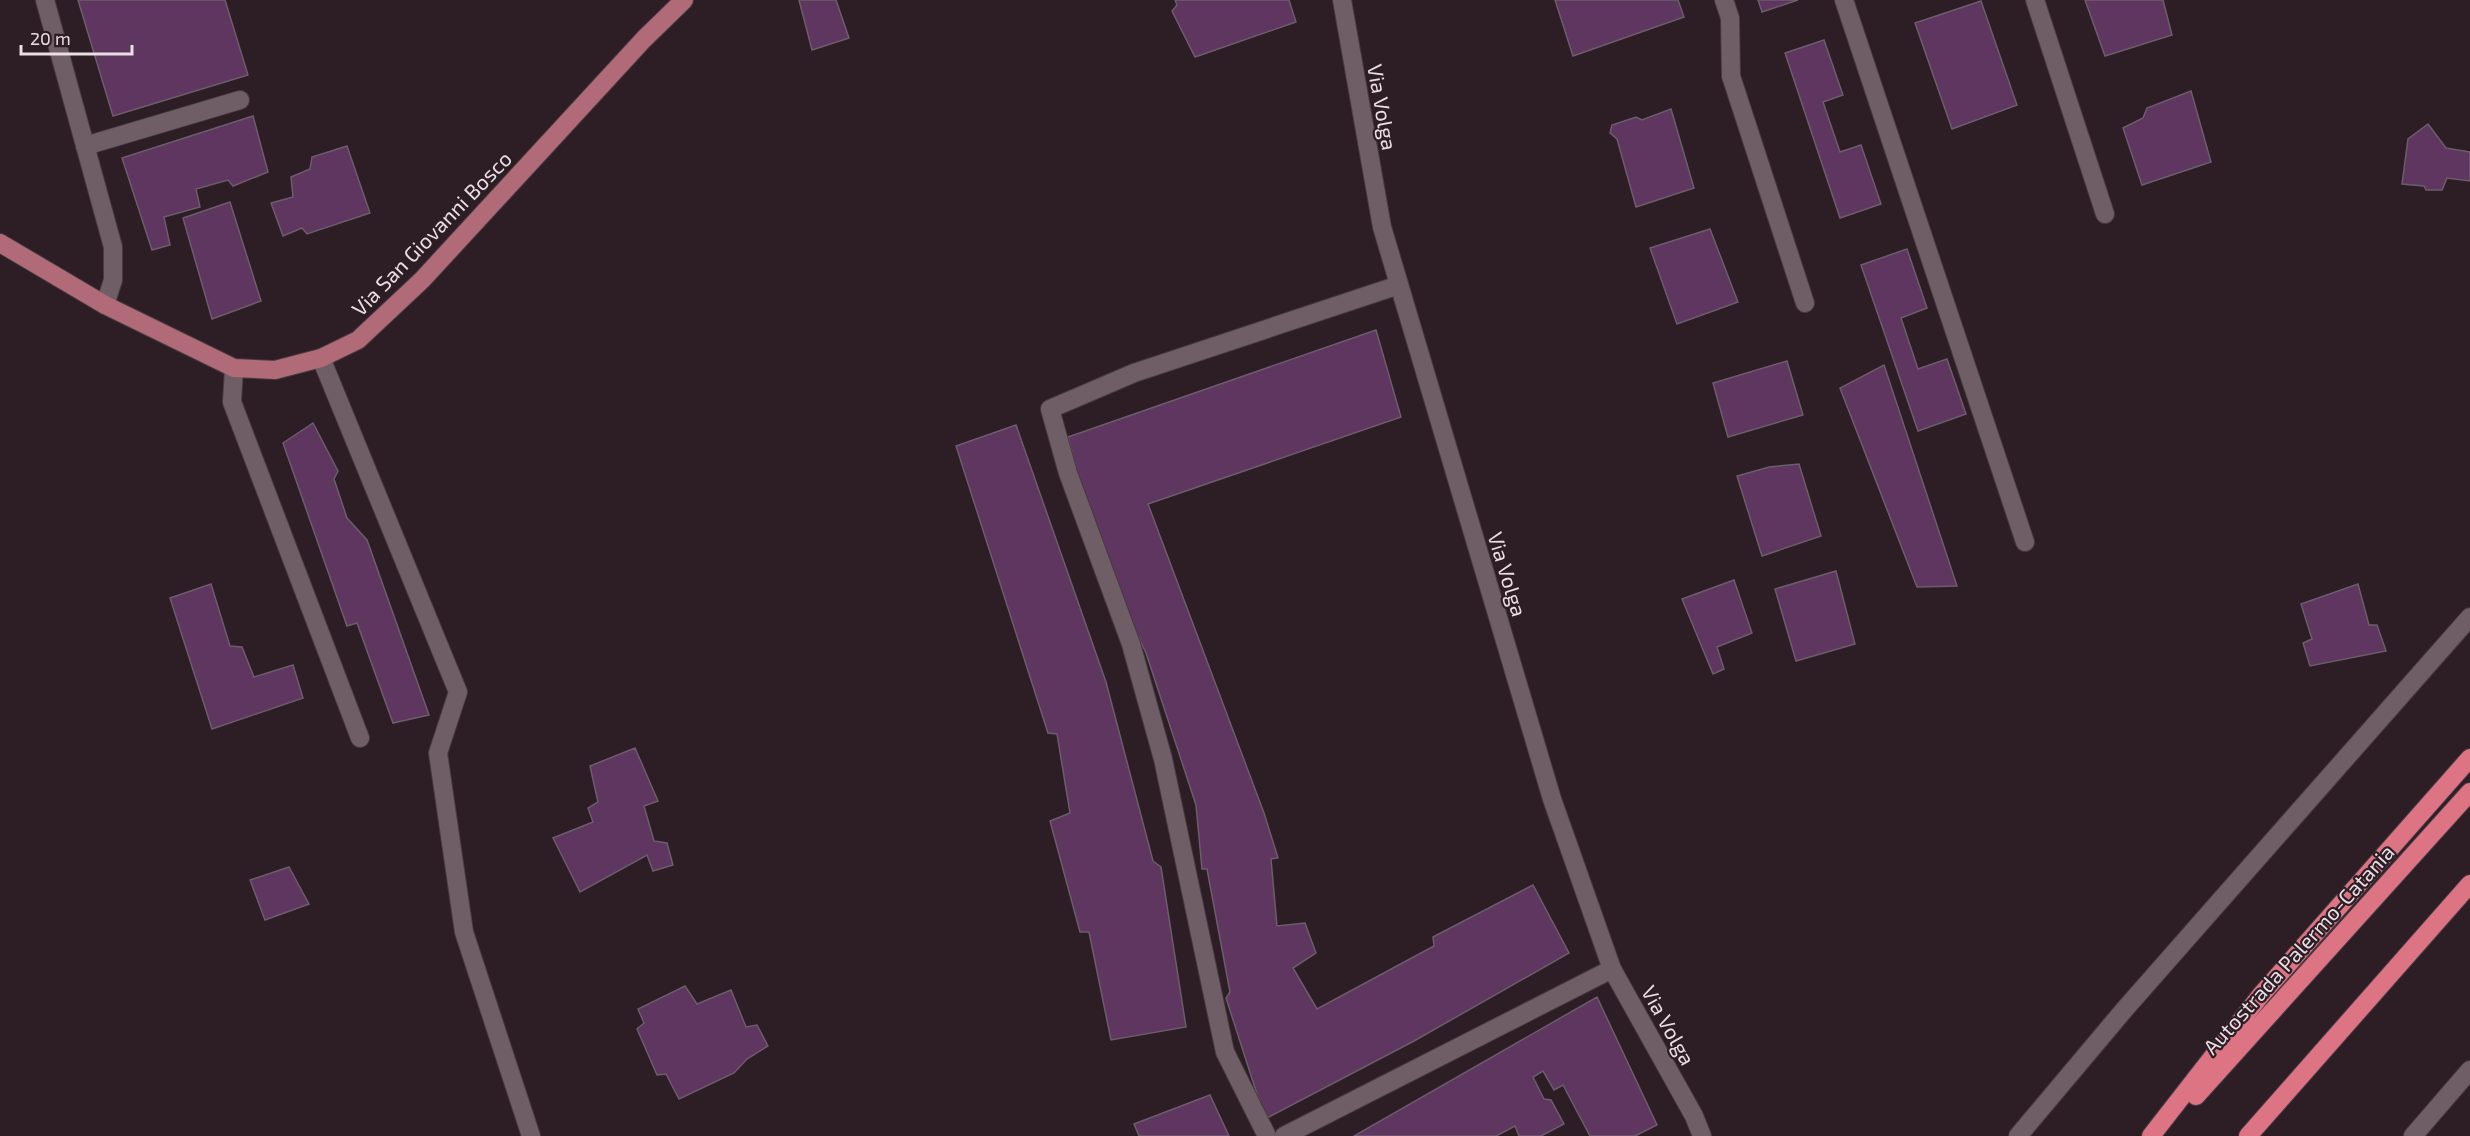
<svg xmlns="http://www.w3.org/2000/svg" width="2470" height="1136" font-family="'Exo 2',sans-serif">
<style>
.building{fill:#5e365f;stroke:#6b5d6b;stroke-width:1.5}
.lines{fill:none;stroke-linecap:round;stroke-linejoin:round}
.minor-casing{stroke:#473b41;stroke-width:20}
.major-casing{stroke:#473b41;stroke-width:20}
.highway-casing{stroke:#473b41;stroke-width:20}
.minor{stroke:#705e66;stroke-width:18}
.major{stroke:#b16b78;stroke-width:18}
.highway{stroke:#dc7484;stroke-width:18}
.labels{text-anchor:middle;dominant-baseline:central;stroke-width:4.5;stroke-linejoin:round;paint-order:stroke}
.street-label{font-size:21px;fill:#e9dee3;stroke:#2d1d25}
</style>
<rect width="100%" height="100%" fill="#2d1d25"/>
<g class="building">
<path d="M 78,0 L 225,0 L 248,75 L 113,116 Z"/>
<path d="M 799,0 L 836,0 L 849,38 L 812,50 Z"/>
<path d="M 1175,0 L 1289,0 L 1296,22 L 1195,57 L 1172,11 L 1177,5 Z"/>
<path d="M 1555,0 L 1678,0 L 1684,17 L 1573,56 Z"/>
<path d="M 1758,0 L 1798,0 L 1762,12 Z"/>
<path d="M 2085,0 L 2163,0 L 2172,35 L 2105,56 Z"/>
<path d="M 1981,1 L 2017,105 L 1952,129 L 1915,23 Z"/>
<path d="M 1824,40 L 1843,95 L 1823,102 L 1840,152 L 1861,145 L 1881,204 L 1840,218 L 1785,53 Z"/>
<path d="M 2191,91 L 2211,162 L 2142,185 L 2123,128 L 2143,118 L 2147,108 Z"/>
<path d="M 1671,109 L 1694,188 L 1636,207 L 1617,139 L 1610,133 L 1612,125 L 1636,117 L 1642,120 Z"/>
<path d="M 253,116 L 268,172 L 233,186 L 228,180 L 196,189 L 200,207 L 164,217 L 170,245 L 152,250 L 122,158 Z"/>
<path d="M 2428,124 L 2446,148 L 2470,152 L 2470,181 L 2447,178 L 2442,190 L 2426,190 L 2424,186 L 2402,184 L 2408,139 Z"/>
<path d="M 347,146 L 370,213 L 307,234 L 302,228 L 283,236 L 271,203 L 293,197 L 291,177 L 310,169 L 312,157 Z"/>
<path d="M 230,202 L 261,301 L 212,319 L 183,218 Z"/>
<path d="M 1710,229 L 1738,302 L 1677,324 L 1650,248 Z"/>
<path d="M 1907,249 L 1927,308 L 1901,318 L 1918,369 L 1947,359 L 1966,414 L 1918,431 L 1861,265 Z"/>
<path d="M 1376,330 L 1401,417 L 1148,504 L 1264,813 L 1278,858 L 1271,859 L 1277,926 L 1305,923 L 1316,953 L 1293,968 L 1317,1009 L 1434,946 L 1433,937 L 1533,885 L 1569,953 L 1414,1041 L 1265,1119 L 1226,998 L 1230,992 L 1207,869 L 1202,869 L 1196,805 L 1146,653 L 1125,609 L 1081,487 L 1068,437 Z"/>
<path d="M 1787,361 L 1803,415 L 1728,437 L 1713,383 Z"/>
<path d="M 1884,365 L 1957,586 L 1917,587 L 1840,388 Z"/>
<path d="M 313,423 L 338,471 L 334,479 L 347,518 L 367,540 L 429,715 L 393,723 L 357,623 L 347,626 L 283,443 Z"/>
<path d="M 1016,425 L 1106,682 L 1153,861 L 1161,867 L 1186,1027 L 1111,1040 L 1089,932 L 1080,932 L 1050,821 L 1070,813 L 1057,734 L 1048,733 L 956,446 Z"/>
<path d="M 1799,464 L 1821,536 L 1762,556 L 1737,476 L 1769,467 Z"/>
<path d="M 1836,571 L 1855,644 L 1796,661 L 1775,589 Z"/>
<path d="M 1734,580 L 1752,633 L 1717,647 L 1724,669 L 1713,674 L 1682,599 Z"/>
<path d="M 211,584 L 230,646 L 242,647 L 254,677 L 293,665 L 303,698 L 212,729 L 170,598 Z"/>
<path d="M 2358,584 L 2369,625 L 2377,625 L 2386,651 L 2310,666 L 2303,643 L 2312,639 L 2301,604 Z"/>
<path d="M 635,748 L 658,801 L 644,806 L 654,841 L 667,843 L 673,865 L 653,871 L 647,855 L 580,892 L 553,838 L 593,822 L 588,808 L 598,802 L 590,766 Z"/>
<path d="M 289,867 L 309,904 L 265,920 L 250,880 Z"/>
<path d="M 685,986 L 697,1004 L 731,990 L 746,1027 L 757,1025 L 768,1046 L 747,1059 L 734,1073 L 679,1099 L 666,1074 L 657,1075 L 637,1029 L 644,1023 L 638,1009 Z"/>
<path d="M 1597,997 L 1657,1125 L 1635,1136 L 1590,1136 L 1563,1085 L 1554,1090 L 1543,1071 L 1533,1077 L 1544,1099 L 1551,1100 L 1564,1124 L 1541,1136 L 1519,1136 L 1515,1126 L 1496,1136 L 1354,1136 Z"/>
<path d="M 1210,1095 L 1229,1136 L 1139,1136 L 1134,1124 Z"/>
</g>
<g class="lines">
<defs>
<g id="minor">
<path d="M 45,0 L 113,247 L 113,280 L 105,305"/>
<path d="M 1342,0 L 1382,227 L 1552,799 L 1612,969 L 1694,1116 L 1702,1136"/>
<path d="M 1724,0 L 1730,18 L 1731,76 L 1805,303"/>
<path d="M 1844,0 L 2025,542"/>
<path d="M 2035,0 L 2105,214"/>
<path d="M 85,146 L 240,100"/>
<path d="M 321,358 L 458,692 L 438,753 L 464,932 L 531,1136"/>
<path d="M 234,368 L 232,402 L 360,738"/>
<path d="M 1267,1136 L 1225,1052 L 1163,759 L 1131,644 L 1068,473 L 1050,409 L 1134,373 L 1399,285"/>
<path d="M 1284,1136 L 1612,969"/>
<path d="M 2018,1136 L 2124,1010 L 2470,617"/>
<path d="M 2413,1136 L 2470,1070"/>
</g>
<path id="major" d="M 0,243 L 105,305 L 234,368 L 275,370 L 321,358 L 358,340 L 422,280 L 644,39 L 684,0"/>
<g id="highway">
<path d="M 2196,1096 L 2470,792"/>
<path d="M 2151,1136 L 2261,995 L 2470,758"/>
<path d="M 2248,1136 L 2470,884"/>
</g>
</defs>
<use href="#minor" class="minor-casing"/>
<use href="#major" class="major-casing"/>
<use href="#highway" class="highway-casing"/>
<use href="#minor" class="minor"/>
<use href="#major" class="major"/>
<use href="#highway" class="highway"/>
</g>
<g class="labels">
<g class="street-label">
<text transform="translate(1383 107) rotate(80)">Via Volga</text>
<text transform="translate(431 233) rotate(-46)">Via San Giovanni Bosco</text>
<text transform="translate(1508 574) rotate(73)">Via Volga</text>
<text transform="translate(2298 949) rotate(-48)">Autostrada Palermo-Catania</text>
<text transform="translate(1669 1025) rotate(61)">Via Volga</text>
</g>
</g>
<path d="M21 45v9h111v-9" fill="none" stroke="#e9dee3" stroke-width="3"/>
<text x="30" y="45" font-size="18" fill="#e9dee3" stroke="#2d1d25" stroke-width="4.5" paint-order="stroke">20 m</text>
</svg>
